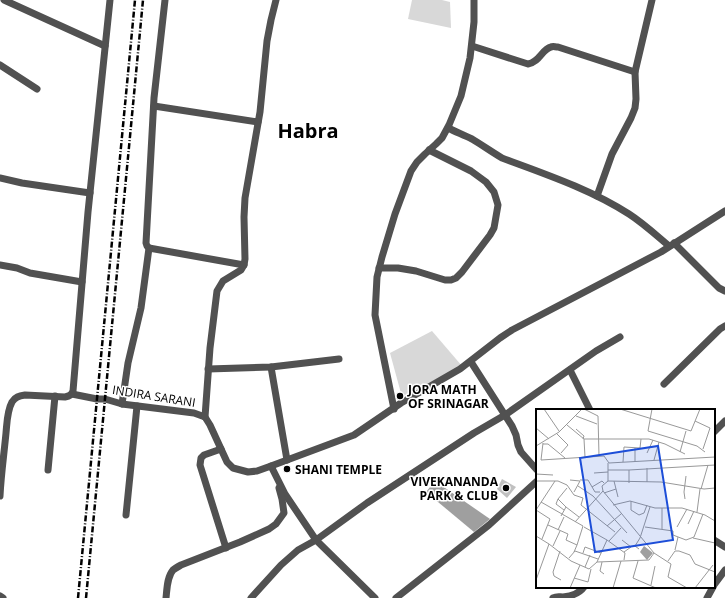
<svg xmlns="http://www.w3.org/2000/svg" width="725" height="598" font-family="'Open Sans',sans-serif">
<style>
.green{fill:#d8d8d8}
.water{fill:#9f9f9f}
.building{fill:#c0c0c0}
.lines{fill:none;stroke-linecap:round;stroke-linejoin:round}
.minor{stroke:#515151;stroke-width:7}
.rail{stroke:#000;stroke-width:2.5;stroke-dasharray:6 2 1 2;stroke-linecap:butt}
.poi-dot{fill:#000;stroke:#fff;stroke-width:1.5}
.labels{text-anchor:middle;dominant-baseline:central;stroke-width:3;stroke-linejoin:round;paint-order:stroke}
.poi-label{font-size:12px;font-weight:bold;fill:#000;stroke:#fff;text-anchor:start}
.street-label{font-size:12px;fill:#000;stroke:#fff}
.town-label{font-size:20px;font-weight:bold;fill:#000;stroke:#fff}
.inset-road{fill:none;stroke:#999;stroke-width:1}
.view{fill:#1d4ed8;fill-opacity:0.15;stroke:#1d4ed8;stroke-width:2}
.inset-edge{fill:none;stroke:#000;stroke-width:2}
</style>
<rect width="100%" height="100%" fill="#fff"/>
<g class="green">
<path d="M 412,0 L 442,0 L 450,2 L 451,28 L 408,19 Z"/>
<path d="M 432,331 L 462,366 L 402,397 L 390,353 Z"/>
</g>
<path class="water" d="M 435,481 L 490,519 L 474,532 L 426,492 Z"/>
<path class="building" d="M 502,479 L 516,487 L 507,498 L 497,489 Z"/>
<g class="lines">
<g class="minor">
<path d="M 4,0 L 105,46"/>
<path d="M 165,0 L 154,98 L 146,243 L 147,246 L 149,248 L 244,265"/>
<path d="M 472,46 L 528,64 C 540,62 542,49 551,47 C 553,46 555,47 558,47 L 635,72"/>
<path d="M 0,65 L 37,89"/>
<path d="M 154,106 L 258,122"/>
<path d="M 448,128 C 456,132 464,135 472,139 C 482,145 492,152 502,158 C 545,174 590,189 629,214 C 643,223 656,235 669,246"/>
<path d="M 0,178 L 22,183 L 90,193"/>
<path d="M 597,196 L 612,154 L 631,118 L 635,108 L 636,99 L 635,72 L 652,0"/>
<path d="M 674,243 L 719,288 L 725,291"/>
<path d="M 0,265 L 17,268 L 30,273 L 82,282"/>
<path d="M 379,268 L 398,268 L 416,271 L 445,280 L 451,280 L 456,278 L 462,272 L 490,235 L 494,228 L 498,205 L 494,192 L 486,182 L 471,171 L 429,150"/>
<path d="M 471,362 L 512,426 L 516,435 L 518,445 L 521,452 L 537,470"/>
<path d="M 271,367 L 287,460"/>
<path d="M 208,369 L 271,367 L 339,359"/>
<path d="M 570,370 L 590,410"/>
<path d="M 664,384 L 720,329 L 725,326"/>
<path d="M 72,394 L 97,399 L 105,399 L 122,404 L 194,413 L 205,417 L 210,425 L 227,462 L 233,468 L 248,472 L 257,471 L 271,466 L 285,494 L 316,540 L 375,598"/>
<path d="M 122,404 L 128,363 L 141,308 L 149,248"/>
<path d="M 394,409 L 375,315 L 377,277 L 382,257 L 395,214 L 411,171 L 417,162 L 425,154 L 436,144 L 442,138 L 449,125 L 461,96 L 470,58 L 474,22 L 474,0"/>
<path d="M 205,417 L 210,348 L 217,291 L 223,281 L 241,270 L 244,265 L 245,259 L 244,217 L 245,198 L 260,112 L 267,41 L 271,20 L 276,0"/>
<path d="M 714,432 L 725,421"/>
<path d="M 221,449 L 204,455 L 201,458 L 200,465 L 226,548"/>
<path d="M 271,466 L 354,435 L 401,403 L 460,369 L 500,338 L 512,330 L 661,252 L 725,211"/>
<path d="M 48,470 L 55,396"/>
<path d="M 0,496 C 1,475 4,454 6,433 C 7,423 7,411 12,402 C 15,397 19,396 25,395 L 65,397 C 70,396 71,395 73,391 L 88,212 L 110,0"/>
<path d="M 126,515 L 137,406"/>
<path d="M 714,540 L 725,547"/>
<path d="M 714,585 L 725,570"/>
<path d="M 0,596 L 3,598"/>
<path d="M 166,598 C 167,589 167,577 173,570 C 176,568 179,566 181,565 L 240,542 L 269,529 L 276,524 L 284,513 L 282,499 L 279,488"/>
<path d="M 251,598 L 281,565 L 298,550 L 316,540 L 367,503 L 474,433 L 505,415 L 596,351 L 620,337"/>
<path d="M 396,598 L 489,525 L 537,481"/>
<path d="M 553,598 C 557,596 559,597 563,597 C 572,596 579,594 584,587"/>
<path d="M 707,598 L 713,587"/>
</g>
<g class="rail">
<path d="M 78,598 L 135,0"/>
<path d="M 86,598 L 143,0"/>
</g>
</g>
<g class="poi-dot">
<circle cx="400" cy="396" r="4"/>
<circle cx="287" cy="469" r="4"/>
<circle cx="506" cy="488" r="4"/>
</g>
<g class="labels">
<g class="poi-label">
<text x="408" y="389">JORA MATH<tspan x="408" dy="14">OF SRINAGAR</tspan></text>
<text x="295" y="469">SHANI TEMPLE</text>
<text x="498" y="481" text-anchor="end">VIVEKANANDA<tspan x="498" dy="14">PARK &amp; CLUB</tspan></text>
</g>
<g class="street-label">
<text transform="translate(154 396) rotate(9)">INDIRA SARANI</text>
</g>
<g class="town-label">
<text x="308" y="130">Habra</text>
</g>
</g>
<g transform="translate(536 409)">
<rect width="179" height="179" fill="#fff"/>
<path d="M 108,137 L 117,144 L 111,151 L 104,143 Z" fill="#9f9f9f"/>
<path class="inset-road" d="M 8,0 L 23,22M 48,0 L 62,7 L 63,47M 84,0 L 155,22 L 164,0M 116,0 L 112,22 L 161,37 L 169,43M 40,7 L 61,15M 159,12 L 174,19 L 167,40M 31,16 L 48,30 L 113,30 L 129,35 L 149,45M 0,19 L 13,30M 40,20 L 48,27 L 47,30M 21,25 L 32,36 L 25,44M 48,30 L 49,48M 7,34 L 5,51 L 68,47 L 73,54 L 179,48M 7,35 L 12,35 L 29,49M 0,37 L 23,23 L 46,0M 144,43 L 150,22M 111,44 L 117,31M 118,51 L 123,33M 87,53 L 88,38 L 104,39 L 105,30M 99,53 L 99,39M 111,59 L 111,73M 72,61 L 93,61M 58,64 L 72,63M 0,65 L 17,66M 34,71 L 44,72 L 38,83M 44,71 L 52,71 L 59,83 L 64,83M 0,72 L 22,72 L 31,76 L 38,86 L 47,89 L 45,96 L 79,123M 72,72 L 125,73 L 168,80 L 179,79M 78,72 L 82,88M 93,74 L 93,61 L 179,56M 42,77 L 57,87 L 91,124M 56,78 L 66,72 L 68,74M 165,80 L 172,56M 68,84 L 80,80M 22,90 L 20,95 L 28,101M 149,90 L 148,83 L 150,67M 95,92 L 95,101 L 103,106 L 108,104 L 111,96M 5,93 L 47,117 L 41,136M 77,96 L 94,92 L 119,99 L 146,99 L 169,106 L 179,112M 30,98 L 43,108M 126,99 L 126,120M 0,101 L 14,110 L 6,130M 0,101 L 19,72M 161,103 L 164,80M 25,107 L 30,98 L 22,90 L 31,79M 39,113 L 67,82 L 66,77 L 72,72 L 72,54M 152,115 L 158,102M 12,116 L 32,125 L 30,131 L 41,136 L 38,143M 71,117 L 85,105M 48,118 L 71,131 L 61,153M 109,118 L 137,122 L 137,126 L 150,131 L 158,128 L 167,105M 141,118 L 151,100M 22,121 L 28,108M 0,127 L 13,135 L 0,171M 104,129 L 114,98M 157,129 L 179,134M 71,131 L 89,144 L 88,151M 86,131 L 95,138 L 88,143M 73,132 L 85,119M 13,135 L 35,152 L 53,160 L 61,153 L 113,151 L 118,144 L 67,82M 17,137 L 24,122M 103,140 L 99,137 L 104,129M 139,141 L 142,128M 24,142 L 17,163 L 18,167 L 25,171M 47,144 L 49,138 L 65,144M 118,144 L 135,155 L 132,168 L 151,179M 33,149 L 39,142 L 62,150M 102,152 L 97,169 L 120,179M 132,152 L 139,142 L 143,142 L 154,146 L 159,155 L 179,163M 66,153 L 64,162 L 68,165M 49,158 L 54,146M 38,169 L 52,173 L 55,160M 115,176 L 119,157M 34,179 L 44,156M 77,179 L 85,152M 159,179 L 177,156"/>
<path class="view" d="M 122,37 L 137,131 L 59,143 L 44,49 Z"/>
<rect width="179" height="179" class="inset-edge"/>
</g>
</svg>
